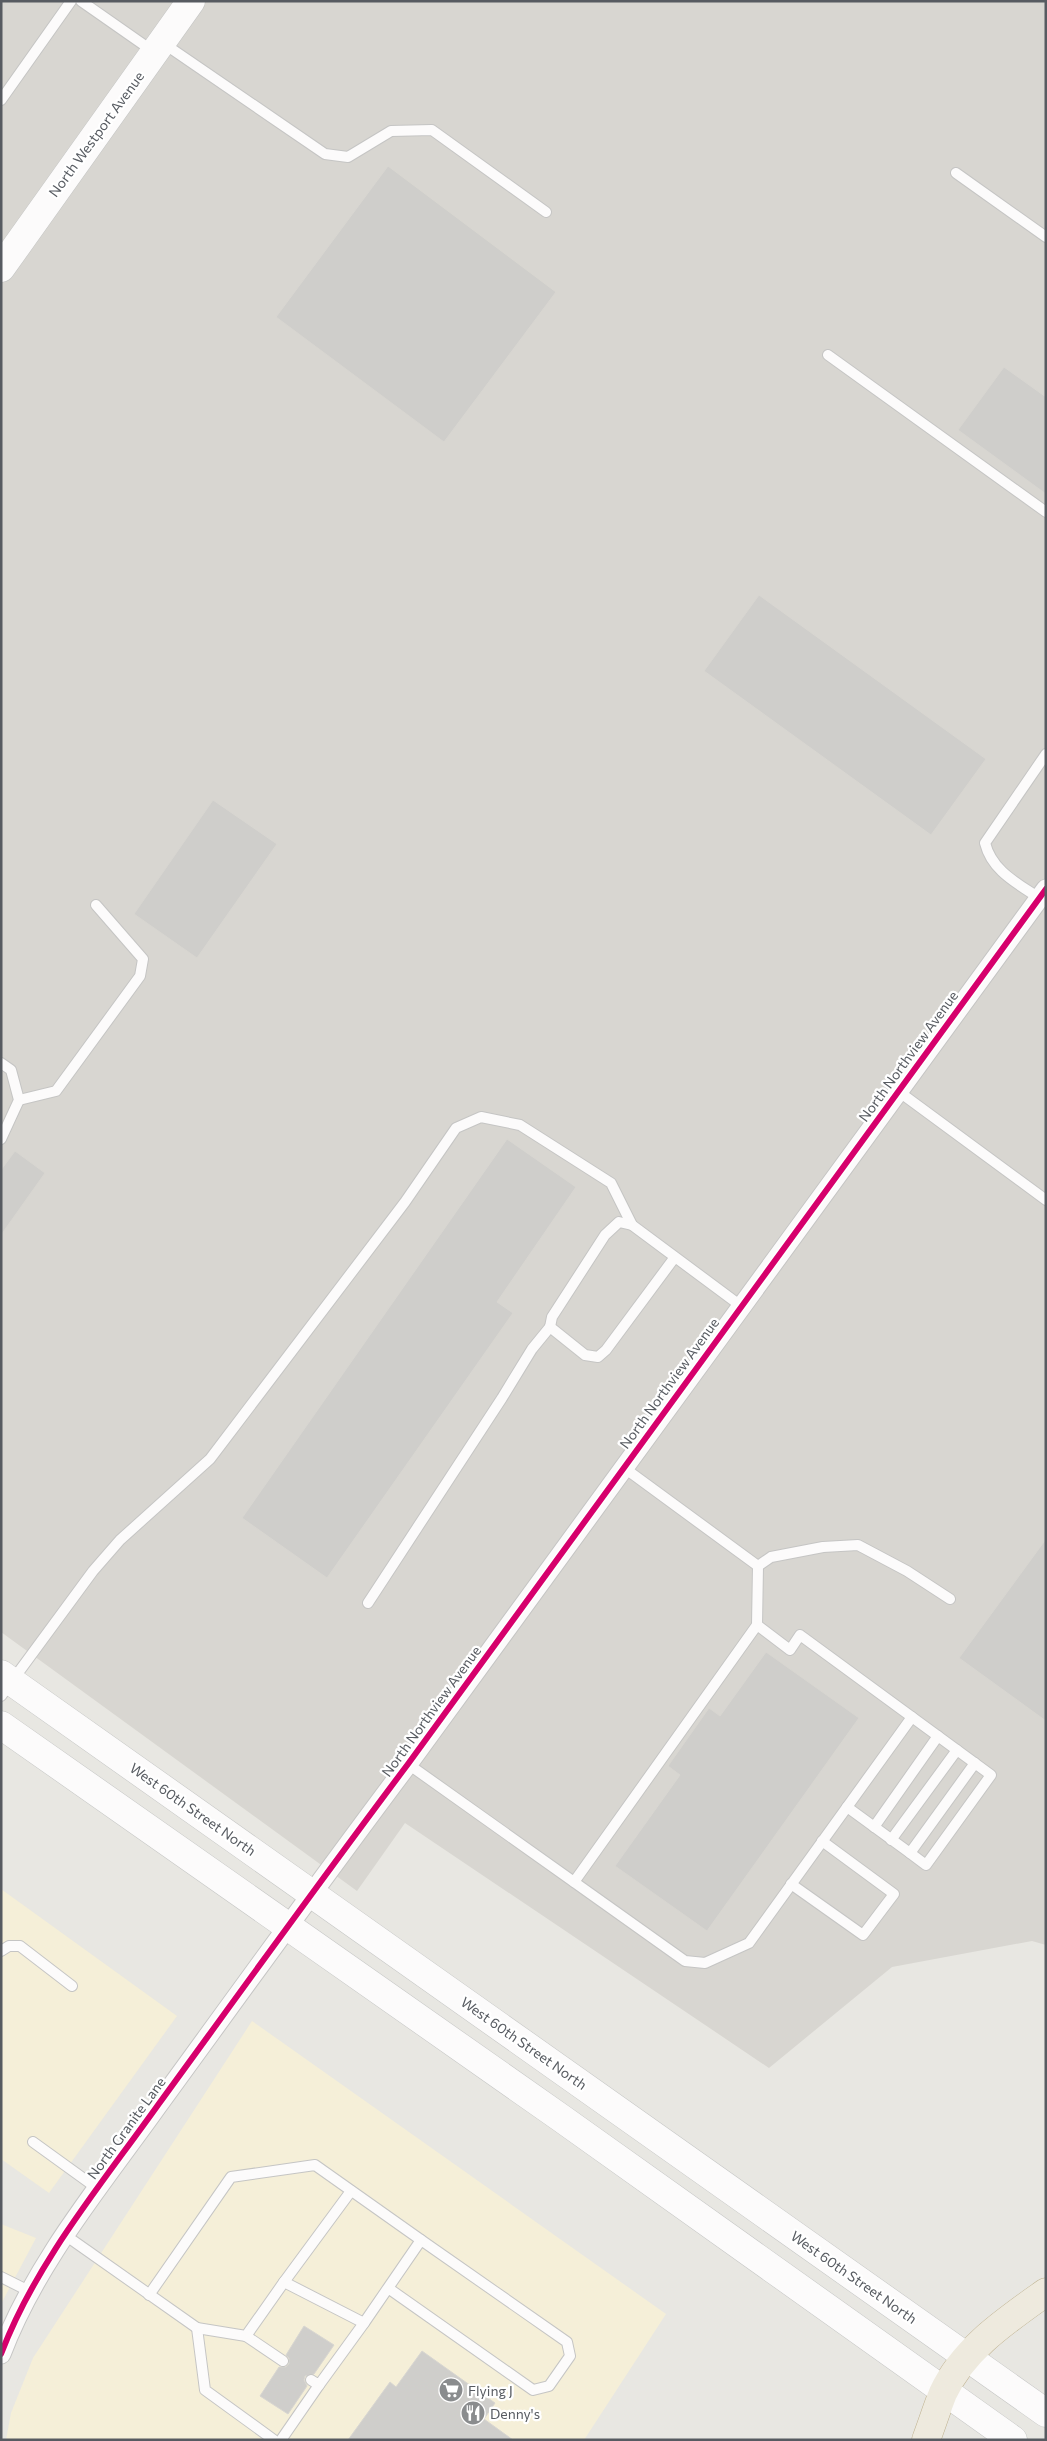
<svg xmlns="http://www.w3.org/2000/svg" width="1047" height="2441" font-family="Commissioner,sans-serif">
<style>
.commercial{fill:#f5efd8}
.industrial{fill:#d8d6d1}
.building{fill:#cfcecb;stroke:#d8d6d1}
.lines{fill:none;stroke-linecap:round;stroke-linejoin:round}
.service-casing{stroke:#c5c5c4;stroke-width:12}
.minor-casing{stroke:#c5c5c4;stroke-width:21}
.secondary-casing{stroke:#c5c6c5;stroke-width:29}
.motorway-casing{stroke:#bfb290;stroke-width:29}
.service{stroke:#fcfbfb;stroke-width:10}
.minor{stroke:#fcfbfb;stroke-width:19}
.secondary{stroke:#fcfbfb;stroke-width:28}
.motorway{stroke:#eeeade;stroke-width:28}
.cycleway-casing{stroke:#fff;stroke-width:9}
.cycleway{stroke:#d6006c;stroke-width:6}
.labels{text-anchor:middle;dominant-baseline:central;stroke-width:4.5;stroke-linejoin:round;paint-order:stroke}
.street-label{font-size:14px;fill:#575b61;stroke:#fff}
.poi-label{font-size:14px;fill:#575b61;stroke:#fff;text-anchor:start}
</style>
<rect width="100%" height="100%" fill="#e8e7e2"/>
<g class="commercial">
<path d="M 1,1889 L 177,2016 L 49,2193 L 1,2159 Z"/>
<path d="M 252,2021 L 666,2314 L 584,2440 L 6,2440 L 11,2413 L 33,2358 Z"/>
<path d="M 1,2224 L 36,2238 L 1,2304 Z"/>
</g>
<path class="industrial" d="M 1,1 L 1046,1 L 1046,1945 L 1032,1941 L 892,1967 L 769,2068 L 405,1823 L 357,1891 L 1,1632 Z"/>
<g class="building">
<path d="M 388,166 L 556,292 L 444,442 L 276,317 Z"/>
<path d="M 1004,367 L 1046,397 L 1046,494 L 958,430 Z"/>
<path d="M 759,595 L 986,759 L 931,835 L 704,671 Z"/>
<path d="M 213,800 L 277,844 L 197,958 L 134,914 Z"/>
<path d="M 507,1139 L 576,1187 L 497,1302 L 513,1313 L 327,1578 L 242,1518 Z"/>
<path d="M 15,1151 L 45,1173 L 1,1235 L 1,1170 Z"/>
<path d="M 1046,1539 L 1046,1721 L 959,1658 Z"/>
<path d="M 766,1652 L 859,1718 L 707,1931 L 615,1866 L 680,1775 L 668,1766 L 709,1708 L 720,1716 Z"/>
<path d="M 304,2326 L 334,2345 L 314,2374 L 305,2376 L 304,2380 L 307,2386 L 288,2414 L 260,2396 L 279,2367 L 286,2367 L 289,2364 L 289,2358 L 286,2355 Z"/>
<path d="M 422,2351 L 495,2403 L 484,2419 L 513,2440 L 348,2440 L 390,2382 L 396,2387 Z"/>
</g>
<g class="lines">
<defs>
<g id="service">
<path d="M 81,1 L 154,52"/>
<path d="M 163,43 L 325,154 L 348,157 L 391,131 L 432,130 L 546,212"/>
<path d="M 1,100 L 71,1"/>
<path d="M 956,173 L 1046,237"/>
<path d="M 828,355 L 1046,512"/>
<path d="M 1039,898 C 1017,883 992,871 985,843 L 1046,754"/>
<path d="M 1,1063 L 11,1070 L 19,1100 L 1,1139"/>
<path d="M 898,1091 L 1046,1200"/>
<path d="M 19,1100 L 56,1091 L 140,976 L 143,959 L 96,905"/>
<path d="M 675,1257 L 606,1350 L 598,1357 L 585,1355 L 550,1327 L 552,1317 L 605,1235 L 619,1222 L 632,1225 L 741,1306"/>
<path d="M 758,1566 L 771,1557 L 823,1547 L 858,1545 L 907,1571 L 950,1599"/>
<path d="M 368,1603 L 502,1398 L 532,1349 L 550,1327"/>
<path d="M 757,1625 L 790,1650 L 800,1635 L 991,1775 L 926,1865 L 910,1853"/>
<path d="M 1,1696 L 93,1571 L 120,1540 L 210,1459 L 405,1202 L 456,1128 L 481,1117 L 520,1125 L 611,1183 L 632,1225"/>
<path d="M 408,1764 L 574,1882 L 757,1625 L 758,1566 L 623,1467"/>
<path d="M 847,1807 L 910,1853 L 975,1763"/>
<path d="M 874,1827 L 938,1736"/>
<path d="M 891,1840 L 957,1750"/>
<path d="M 574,1882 L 685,1961 L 705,1963 L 749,1943 L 912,1717"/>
<path d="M 791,1884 L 863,1935 L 894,1894 L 822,1841"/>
<path d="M 1,1951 L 9,1946 L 20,1946 L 72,1986"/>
<path d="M 33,2142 L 98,2189"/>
<path d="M 65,2235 L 197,2328 L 246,2336 L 284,2282 L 364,2323 L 388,2288 L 533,2390 L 549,2386 L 570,2356 L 567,2342 L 421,2240 L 388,2288"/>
<path d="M 1,2277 L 29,2291"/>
<path d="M 284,2282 L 351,2191"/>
<path d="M 149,2295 L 231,2177 L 315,2165 L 421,2240"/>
<path d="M 197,2328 L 205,2390 L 274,2440"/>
<path d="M 246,2336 L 283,2361"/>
<path d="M 311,2380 L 319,2385 L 364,2323"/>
<path d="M 281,2440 L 319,2385"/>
</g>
<path id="minor" d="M 1,2354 C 36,2262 101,2185 158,2105 C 241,1991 323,1877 408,1764 L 1046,889"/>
<g id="secondary">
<path d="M 1,268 L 191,1"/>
<path d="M 1,1674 L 1046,2413"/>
<path d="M 1,1725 L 561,2118 L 1013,2440"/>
</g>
<path id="motorway" d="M 926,2440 C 932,2424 937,2408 943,2393 C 964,2348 1007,2320 1046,2292"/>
</defs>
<use href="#service" class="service-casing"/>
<use href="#minor" class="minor-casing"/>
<use href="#secondary" class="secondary-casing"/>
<use href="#motorway" class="motorway-casing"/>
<use href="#service" class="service"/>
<use href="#minor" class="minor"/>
<use href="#secondary" class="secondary"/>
<use href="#motorway" class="motorway"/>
<defs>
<path id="cycleway" d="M 1,2354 C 36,2262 101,2185 158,2105 C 241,1991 323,1877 408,1764 L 1046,889"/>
</defs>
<use href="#cycleway" class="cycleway-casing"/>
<use href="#cycleway" class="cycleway"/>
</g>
<defs>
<symbol id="supermarket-disc" viewBox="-11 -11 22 22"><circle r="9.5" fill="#8a8c8e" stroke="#fff"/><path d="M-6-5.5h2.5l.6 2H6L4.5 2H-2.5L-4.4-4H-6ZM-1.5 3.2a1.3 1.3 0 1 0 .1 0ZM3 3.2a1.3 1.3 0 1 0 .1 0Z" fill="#fff"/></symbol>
<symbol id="restaurant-disc" viewBox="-11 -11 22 22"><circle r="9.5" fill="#8a8c8e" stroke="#fff"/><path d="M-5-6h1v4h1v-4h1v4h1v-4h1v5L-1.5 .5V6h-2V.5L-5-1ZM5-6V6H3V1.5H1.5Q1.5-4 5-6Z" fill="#fff"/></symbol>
</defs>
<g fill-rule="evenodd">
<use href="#supermarket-disc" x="437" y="2376" width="28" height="28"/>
<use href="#restaurant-disc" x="459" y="2399" width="28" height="28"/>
</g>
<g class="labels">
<g class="street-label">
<text transform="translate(96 134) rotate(-54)">North Westport Avenue</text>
<text transform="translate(908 1056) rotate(-54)">North Northview Avenue</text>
<text transform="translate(669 1383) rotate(-54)">North Northview Avenue</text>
<text transform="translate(431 1711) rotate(-54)">North Northview Avenue</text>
<text transform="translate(193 1809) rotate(35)">West 60th Street North</text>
<text transform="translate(524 2043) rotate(35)">West 60th Street North</text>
<text transform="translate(126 2128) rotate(-54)">North Granite Lane</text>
<text transform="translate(854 2277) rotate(35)">West 60th Street North</text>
</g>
<g class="poi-label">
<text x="468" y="2390">Flying J</text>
<text x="490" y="2413">Denny's</text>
</g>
</g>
<rect width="1047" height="2441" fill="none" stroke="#575b61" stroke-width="5"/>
</svg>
